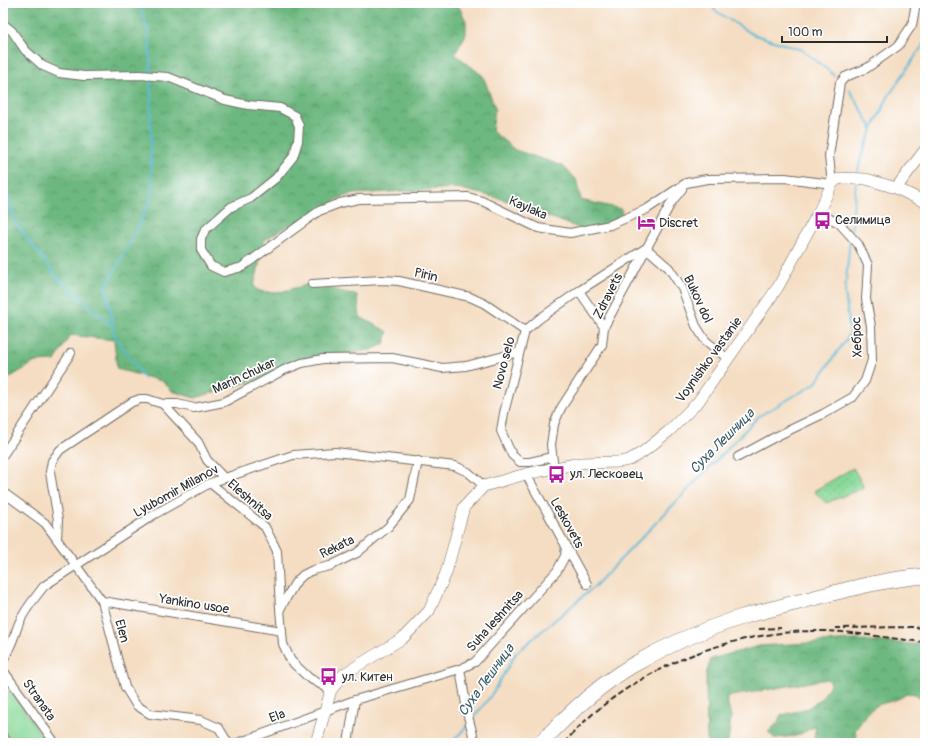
<svg xmlns="http://www.w3.org/2000/svg" width="928" height="746" font-family="Pangolin,sans-serif">
<style>
.green{fill:#87d898;stroke:#598262}
.forest{fill:url(#forest-crowns);stroke:#4c7256}
.garden{fill:url(#garden-dots);stroke:#598262}
.lines{fill:none;stroke-linecap:round;stroke-linejoin:round}
.stream{stroke:#5ab9d8;stroke-width:2}
.street-casing{stroke:#716960;stroke-width:10}
.secondary-casing{stroke:#716960;stroke-width:12}
.highway-casing{stroke:#716960;stroke-width:16}
.street{stroke:#fff;stroke-width:8}
.secondary{stroke:#fff;stroke-width:11}
.highway{stroke:#fff;stroke-width:15}
.rail{stroke:#2b2b2b;stroke-width:2;stroke-dasharray:6 3;stroke-linecap:butt}
.labels{text-anchor:middle;dominant-baseline:central;stroke-width:3.5;stroke-linejoin:round;paint-order:stroke}
.street-label{font-size:13px;fill:#2b2b2b;stroke:#fff}
.poi-label{font-size:13px;fill:#2b2b2b;stroke:#fff;text-anchor:start}
.water-label{font-size:14px;font-style:italic;fill:#3b5d68;stroke:#fff}
</style>
<defs>
<pattern id="forest-crowns" width="20" height="18" patternUnits="userSpaceOnUse"><rect width="20" height="18" fill="#6db880"/><path d="M2 6a3 3 0 1 1 6 0M12 15a3 3 0 1 1 6 0" fill="none" stroke="#5a9669"/></pattern>
<pattern id="garden-dots" width="8" height="8" patternUnits="userSpaceOnUse"><rect width="8" height="8" fill="#87d898"/><path d="M2 2h.1M6 6h.1" fill="none" stroke="#75ba83" stroke-width="1.8" stroke-linecap="round"/></pattern>
</defs>
<rect width="100%" height="100%" fill="#fff"/>
<filter id="ink" filterUnits="userSpaceOnUse"><feTurbulence type="fractalNoise" baseFrequency=".025" numOctaves="2"/><feDisplacementMap in="SourceGraphic" scale="8" xChannelSelector="R" yChannelSelector="G"/><feConvolveMatrix kernelMatrix="1 2 1 2 8 2 1 2 1" color-interpolation-filters="sRGB"/></filter>
<filter id="wash" filterUnits="userSpaceOnUse"><feTurbulence type="fractalNoise" baseFrequency=".012" numOctaves="4" result="noise"/><feDisplacementMap in="SourceGraphic" scale="16" xChannelSelector="R" yChannelSelector="G"/><feGaussianBlur stdDeviation="0.9" result="paint"/><feColorMatrix in="noise" values="0 0 0 0 0 0 0 0 0 0 0 0 0 0 0 0 0 1.4 0 .05"/><feComposite in="paint" operator="in"/></filter>
<g filter="url(#wash)">
<rect width="100%" height="100%" fill="#f4ddc2"/>
<path class="green" d="M 11,690 L 46,743 L 13,743 L 3,730 L 3,696 Z"/>
<g class="forest">
<path d="M 3,3 L 457,3 L 466,21 L 466,34 L 455,54 L 483,76 L 495,108 L 492,131 L 515,150 L 563,166 L 576,179 L 581,200 L 621,209 L 623,219 L 584,230 L 502,199 L 457,188 L 353,194 L 339,198 L 317,216 L 285,227 L 265,240 L 254,286 L 259,291 L 276,293 L 310,284 L 357,295 L 360,317 L 388,332 L 384,344 L 371,350 L 304,360 L 262,378 L 195,398 L 172,391 L 162,381 L 117,369 L 114,340 L 70,335 L 55,361 L 35,362 L 9,378 L 3,379 Z"/>
<path d="M 856,640 L 925,645 L 925,701 L 921,700 L 916,694 L 907,693 C 899,701 888,701 878,705 C 869,709 860,722 855,731 L 857,737 L 849,743 L 813,743 L 816,726 L 796,736 L 774,738 L 768,732 L 778,723 L 780,716 L 808,708 L 822,698 L 831,683 L 827,679 L 726,697 L 731,716 L 728,743 L 707,743 L 706,674 L 711,659 L 759,646 Z"/>
</g>
<path class="garden" d="M 853,468 L 862,483 L 863,488 L 826,503 L 814,491 Z"/>
<g class="lines">
<g class="stream">
<path d="M 140,3 L 149,35 L 151,74"/>
<path d="M 715,3 L 714,10 L 752,34 L 802,50 L 834,75"/>
<path d="M 849,89 L 872,128"/>
<path d="M 3,175 L 16,224 L 58,278 L 113,327"/>
<path d="M 857,175 L 861,157 L 873,128 L 888,97 L 925,42"/>
<path d="M 851,233 L 856,181"/>
<path d="M 144,378 L 115,336 L 106,286 L 134,236 L 151,198 L 151,79"/>
<path d="M 472,720 L 492,694 L 516,653 L 594,587 L 759,416 L 815,384 L 850,334 L 845,292 L 850,239"/>
<path d="M 451,743 L 468,725"/>
</g>
</g>
</g>
<g filter="url(#ink)">
<g class="lines">
<defs>
<g id="street">
<path d="M 3,24 L 12,31 L 25,50 L 43,66 L 59,73 L 84,76 L 140,75 L 168,77 L 225,100 L 248,105 L 280,108 L 295,116 L 299,126 L 298,141 L 293,157 L 276,178 L 251,198 L 231,207 L 205,230 L 201,239 L 201,250 L 211,266 L 224,272 L 242,267 L 319,211 L 340,203 L 359,199 L 468,197 L 482,201 L 538,228 L 570,233 L 610,225 L 647,209 L 686,183 L 707,179 L 785,178 L 832,184 L 829,156 L 840,83 L 845,77 L 867,68 L 898,46 L 912,25 L 916,3"/>
<path d="M 312,284 L 382,280 L 399,281 L 470,297 L 485,304 L 525,331"/>
<path d="M 579,291 L 604,327"/>
<path d="M 163,404 L 198,442 L 207,460 L 224,478"/>
<path d="M 3,455 L 71,353"/>
<path d="M 552,457 L 530,462 L 520,462 L 512,455 L 501,431 L 504,413 L 525,331 L 539,319 L 579,291 L 646,248 L 669,268 L 682,288 L 696,326 L 705,340 L 728,359"/>
<path d="M 738,457 L 775,437 L 823,414 L 853,397 L 865,381 L 872,360 L 871,326 L 866,299 L 868,265 L 858,244 L 839,223 L 818,213"/>
<path d="M 553,461 L 551,445 L 554,424 L 561,408 L 602,345 L 604,327 L 671,203 L 682,189"/>
<path d="M 526,474 L 587,584"/>
<path d="M 210,483 L 265,527 L 277,551 L 280,608"/>
<path d="M 4,493 L 45,523 L 102,601 L 125,687 L 136,705 L 150,714 L 201,720 L 219,728 L 228,743"/>
<path d="M 57,539 L 58,520 L 50,472 L 52,461 L 60,450 L 132,402 L 140,399 L 147,399 L 163,404 L 177,404 L 194,408 L 224,402 L 284,370 L 302,363 L 323,359 L 392,358 L 442,368 L 466,366 L 519,352"/>
<path d="M 102,601 L 282,631"/>
<path d="M 3,660 C 11,648 14,636 19,623 C 25,609 35,598 44,586 L 155,514 L 210,483 L 293,455 L 335,452 L 455,466 L 468,472 L 484,486"/>
<path d="M 460,669 L 468,716 L 473,735 L 471,743"/>
<path d="M 3,670 L 55,743"/>
<path d="M 331,690 L 309,678 L 291,661 L 283,644 L 280,609 L 295,583 L 303,575 L 313,570 L 330,566 L 357,553 L 388,527 L 410,500 L 418,461"/>
<path d="M 3,737 L 8,743"/>
<path d="M 238,743 L 355,700 L 460,669 L 475,662 L 557,571 L 565,556 L 566,545"/>
<path d="M 348,743 L 355,700"/>
</g>
<g id="secondary">
<path d="M 896,188 L 925,150"/>
<path d="M 316,743 L 331,690 L 344,674 L 403,638 L 429,611 L 446,573 L 464,507 L 484,486 L 526,474 L 580,463 L 620,462 L 629,460 L 643,452 L 669,431 L 698,402 L 778,287 L 818,213 L 832,184 L 836,180 L 842,178 L 866,179 L 896,188 L 925,202"/>
</g>
<path id="highway" d="M 541,743 C 568,714 599,685 633,665 C 667,645 702,630 739,618 C 761,611 784,606 806,600 C 845,590 885,579 925,576"/>
</defs>
<use href="#street" class="street-casing"/>
<use href="#secondary" class="secondary-casing"/>
<use href="#highway" class="highway-casing"/>
<use href="#street" class="street"/>
<use href="#secondary" class="secondary"/>
<use href="#highway" class="highway"/>
<g class="rail">
<path d="M 835,628 L 914,627 L 925,628"/>
<path d="M 759,629 L 781,628"/>
<path d="M 564,743 C 571,735 579,727 587,719 C 651,662 737,630 823,631 C 857,632 891,639 925,642"/>
</g>
</g>
</g>
<defs>
<symbol id="bus-bare" viewBox="-9 -9 18 18"><path d="M-5-6H5V4H4V6H2V4H-2V6H-4V4H-5ZM-3.5-4V0h7V-4ZM-3.5 1.2v1.5H-2V1.2ZM2 1.2v1.5H3.5V1.2Z" fill="#b5179e" stroke="#fff" stroke-width="2.5" paint-order="stroke"/></symbol>
<symbol id="hotel-bare" viewBox="-9 -9 18 18"><path d="M-6-4.5h1.5V1H6V5H4.5V3h-9V5H-6ZM-4 0a1.8 1.8 0 1 1 3.6 0ZM.5 0V-2.5h3Q6-2.5 6 0Z" fill="#b5179e" stroke="#fff" stroke-width="2.5" paint-order="stroke"/></symbol>
</defs>
<g fill-rule="evenodd">
<use href="#bus-bare" x="810" y="208" width="25" height="25"/>
<use href="#hotel-bare" x="634" y="210" width="25" height="25"/>
<use href="#bus-bare" x="544" y="462" width="25" height="25"/>
<use href="#bus-bare" x="316" y="664" width="25" height="25"/>
</g>
<g class="labels">
<g class="street-label">
<text transform="translate(528 208) rotate(23)">Kaylaka</text>
<text transform="translate(426 275) rotate(13)">Pirin</text>
<text transform="translate(608 296) rotate(-63)">Zdravets</text>
<text transform="translate(698 299) rotate(65)">Bukov dol</text>
<text transform="translate(857 337) rotate(-92)">Хеброс</text>
<text transform="translate(709 360) rotate(-54)">Voynishko vastanie</text>
<text transform="translate(504 363) rotate(-75)">Novo selo</text>
<text transform="translate(244 376) rotate(-25)">Marin chukar</text>
<text transform="translate(176 491) rotate(-29)">Lyubomir Milanov</text>
<text transform="translate(250 500) rotate(41)">Eleshnitsa</text>
<text transform="translate(567 523) rotate(61)">Leskovets</text>
<text transform="translate(337 547) rotate(-26)">Rekata</text>
<text transform="translate(194 604) rotate(9)">Yankino usoe</text>
<text transform="translate(495 621) rotate(-48)">Suha leshnitsa</text>
<text transform="translate(122 631) rotate(75)">Elen</text>
<text transform="translate(39 700) rotate(55)">Stranata</text>
<text transform="translate(277 716) rotate(-20)">Ela</text>
</g>
<g class="poi-label">
<text x="835" y="220">Селимица</text>
<text x="659" y="223">Discret</text>
<text x="570" y="474">ул. Лесковец</text>
<text x="342" y="677">ул. Китен</text>
</g>
<g class="water-label">
<text transform="translate(722 441) rotate(-45)">Суха Лешница</text>
<text transform="translate(486 680) rotate(-54)">Суха Лешница</text>
</g>
</g>
<rect width="928" height="746" fill="none" stroke="#fff" stroke-width="16"/>
<path d="M782 36v6h105v-6" fill="none" stroke="#2b2b2b" stroke-width="2"/>
<text x="788" y="36" font-size="12" fill="#2b2b2b" stroke="#ffffff" stroke-width="3" paint-order="stroke">100 m</text>
</svg>
